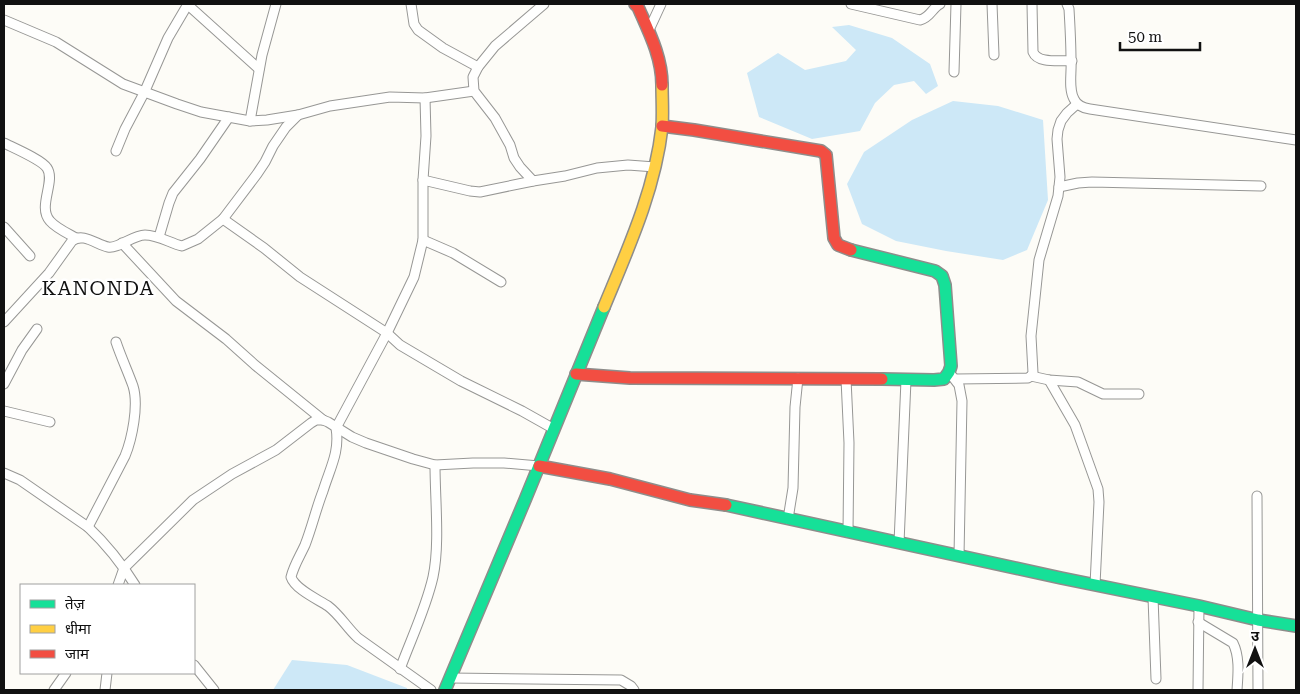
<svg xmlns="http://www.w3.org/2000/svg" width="1300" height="694" font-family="'Roboto Serif','Noto Sans Devanagari',serif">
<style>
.water{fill:#cde8f7}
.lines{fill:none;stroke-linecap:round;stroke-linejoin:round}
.street-casing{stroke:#979795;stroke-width:11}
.fast-casing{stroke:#8e8d8b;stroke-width:14}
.slow-casing{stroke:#8e8d8b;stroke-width:14}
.jam-casing{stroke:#8e8d8b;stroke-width:14}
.street{stroke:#fffffe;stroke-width:9}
.fast{stroke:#16e098;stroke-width:11}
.slow{stroke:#ffcf43;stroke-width:11}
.jam{stroke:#f24e42;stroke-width:11}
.labels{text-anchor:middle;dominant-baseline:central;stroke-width:5;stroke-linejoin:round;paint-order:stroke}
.quarter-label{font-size:20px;letter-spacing:1px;fill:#111;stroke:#fff}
</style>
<rect width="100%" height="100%" fill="#fdfcf7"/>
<g class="water">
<path d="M 849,25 L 892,38 L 930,64 L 938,86 L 926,94 L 914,81 L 894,85 L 875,103 L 860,131 L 812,139 L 759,117 L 747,73 L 778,53 L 805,70 L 846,61 L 856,50 L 832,27 Z"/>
<path d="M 953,101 L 998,106 L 1043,120 L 1048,200 L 1027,250 L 1003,260 L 946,251 L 896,241 L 862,224 L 847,184 L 864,152 L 912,120 Z"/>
<path d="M 292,660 L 347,665 L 407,688 L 407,690 L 273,690 Z"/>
</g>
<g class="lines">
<defs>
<g id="street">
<path d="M 411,4 L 414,24 L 418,30 L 443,48 L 478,67"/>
<path d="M 851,4 L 920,20 C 930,18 932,8 940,4"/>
<path d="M 992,4 L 994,55"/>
<path d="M 1032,4 L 1033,52 C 1038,64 1060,60 1072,61"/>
<path d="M 1067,4 L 1069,9 C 1070,26 1071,43 1071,60 C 1072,72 1068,88 1074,99 C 1077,106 1083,108 1090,109 L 1296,140"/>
<path d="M 188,5 L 259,69"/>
<path d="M 4,20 L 56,42 L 123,84 L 177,104 L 201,112 L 250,121 L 267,120 L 298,115"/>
<path d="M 649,30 L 661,4"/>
<path d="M 954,72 L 956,4"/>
<path d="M 425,98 L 426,136 L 423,180 L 423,240 L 414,277 L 387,333 L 336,428 C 340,452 330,468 323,491 C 316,509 312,527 305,545 C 300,556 294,565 291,577 C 295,589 317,599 328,606 C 340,615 347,628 358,638 L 431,690"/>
<path d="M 250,121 L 262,55 L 276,4"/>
<path d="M 4,143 C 14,148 42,160 47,168 C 56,181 37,207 50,221 C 56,228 67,233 76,238"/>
<path d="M 116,151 L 125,129 L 144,93 L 168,38 L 188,4"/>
<path d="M 423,180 L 470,191 L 480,192 L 533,181 L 565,176 L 597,168 L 628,165 L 655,167"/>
<path d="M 533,181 L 520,167 L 514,158 L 510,145 L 495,118 L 474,91 L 473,77 L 478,67 L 495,46 L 544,4"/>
<path d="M 1059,187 L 1078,183 L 1092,182 L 1261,186"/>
<path d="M 223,219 L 264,248 L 300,277 L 387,333 L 400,345 L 461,381 L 522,411 L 554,429"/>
<path d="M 4,227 L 30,256"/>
<path d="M 159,237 L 169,203 L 173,193 L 200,159 L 229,117"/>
<path d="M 423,240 L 453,253 L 501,282"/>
<path d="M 122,243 L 176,301 L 226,339 L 255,365 L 323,420"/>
<path d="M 4,322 L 49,273 L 72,241 C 83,232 97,245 108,247 C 118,249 133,235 145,235 C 158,235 170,243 182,246 L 198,239 L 223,219 L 257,174 L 265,162 L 273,146 L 286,127 L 298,115 L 330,106 L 390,97 L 425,98 L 474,91"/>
<path d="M 952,376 L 959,385 L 962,401 L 959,556"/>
<path d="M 1031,376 L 1049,380 L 1078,382 L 1103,394 L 1139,394"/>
<path d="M 846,379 L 849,443 L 848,532"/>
<path d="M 956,379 L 1028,378 L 1031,376 L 1033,373 L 1031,336 L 1039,260 L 1058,196 L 1060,177 L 1057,139 L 1058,130 L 1061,121 L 1067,113 L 1077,104"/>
<path d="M 1049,380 L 1075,425 L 1098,489 L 1099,502 L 1095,585"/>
<path d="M 4,384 L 22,350 L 37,329"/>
<path d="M 4,411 L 50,422"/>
<path d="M 4,473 L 20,480 L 88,527 C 106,544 122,564 135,585"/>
<path d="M 1257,496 L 1258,690"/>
<path d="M 788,519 L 793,488 L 795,407 L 798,378"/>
<path d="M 88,527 L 125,456 C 132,439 139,405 133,386 C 128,372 121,357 116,342"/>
<path d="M 899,543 L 906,380"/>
<path d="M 118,585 L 124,568 L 193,500 L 232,474 L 276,450 L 311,423 L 316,420 L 323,420 L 328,422 L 352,437 L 366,443 L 413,459 L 435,465 L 473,463 L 504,463 L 539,466"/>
<path d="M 1153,597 L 1156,679"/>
<path d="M 1198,622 L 1233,643 C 1240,657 1238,675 1237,690"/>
<path d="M 194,665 L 214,690"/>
<path d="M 400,669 C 411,639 426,608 433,577 C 440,544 435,500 435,465"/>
<path d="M 450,678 L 621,680 L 631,686 L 634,690"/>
<path d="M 54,690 L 66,673"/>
<path d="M 105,690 L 107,673"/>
<path d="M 1198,690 L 1199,606"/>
</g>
<g id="fast">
<path d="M 851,250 L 935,271 L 942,276 L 945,285 L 951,366 L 949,372 L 944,379 L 934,380 L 882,379"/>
<path d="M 726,505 L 1061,578 L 1199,606 L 1258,620 L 1296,626"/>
<path d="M 445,690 L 525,500 L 604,307"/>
</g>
<path id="slow" d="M 604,307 C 628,249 655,190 662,127 C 663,113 662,99 662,85"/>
<g id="jam">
<path d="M 635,4 L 638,7 C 649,32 662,57 662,85"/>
<path d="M 662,126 L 694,130 L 821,151 L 826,155 L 834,238 L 838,245 L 851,250"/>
<path d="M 576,374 L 630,378 L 882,379"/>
<path d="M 539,466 L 610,479 L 690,500 L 726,505"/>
</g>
</defs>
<use href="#street" class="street-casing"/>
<use href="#fast" class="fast-casing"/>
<use href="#slow" class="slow-casing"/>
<use href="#jam" class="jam-casing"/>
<use href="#street" class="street"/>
<use href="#fast" class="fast"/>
<use href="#slow" class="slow"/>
<use href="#jam" class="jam"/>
</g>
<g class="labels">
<g class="quarter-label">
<text x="98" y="288">KANONDA</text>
</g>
</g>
<rect width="1300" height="694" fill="none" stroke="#111111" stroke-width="10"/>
<rect x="20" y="584" width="175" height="90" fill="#ffffff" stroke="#a0a0a0"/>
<rect x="30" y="600" width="25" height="8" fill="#16e098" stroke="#a0a0a0"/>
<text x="65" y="609" font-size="15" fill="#111111">तेज़</text>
<rect x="30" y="625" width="25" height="8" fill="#ffcf43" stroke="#a0a0a0"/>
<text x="65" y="634" font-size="15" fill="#111111">धीमा</text>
<rect x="30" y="650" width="25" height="8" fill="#f24e42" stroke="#a0a0a0"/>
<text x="65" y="659" font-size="15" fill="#111111">जाम</text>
<g transform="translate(1255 649)" stroke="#ffffff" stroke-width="4" paint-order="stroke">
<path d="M0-4L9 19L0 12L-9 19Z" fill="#111111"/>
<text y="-8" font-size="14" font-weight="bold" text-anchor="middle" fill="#111111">उ</text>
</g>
<path d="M1120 42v8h80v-8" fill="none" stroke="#111111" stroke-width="2.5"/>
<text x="1128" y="42" font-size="15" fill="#111111" stroke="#ffffff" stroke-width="4" paint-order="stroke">50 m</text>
</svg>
